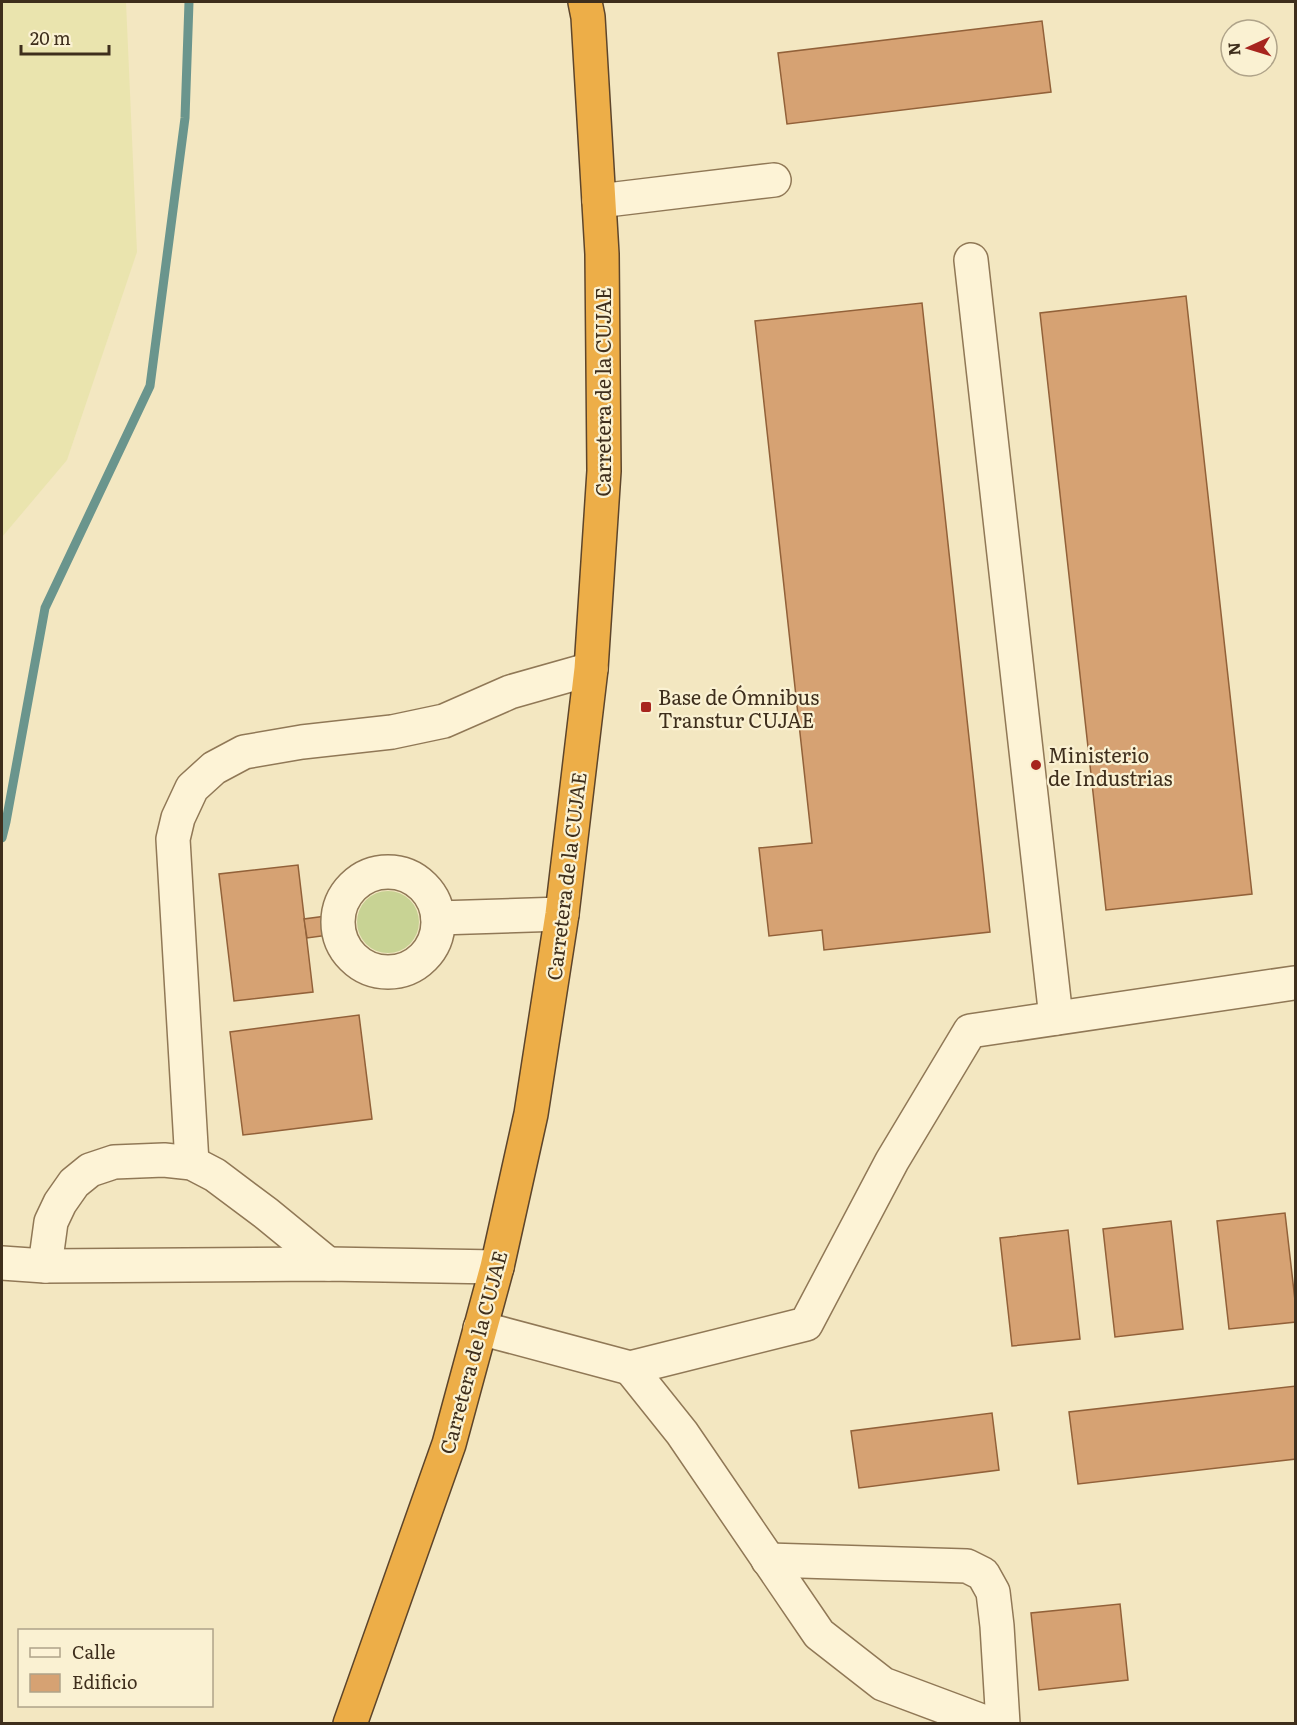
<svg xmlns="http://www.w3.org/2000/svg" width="1297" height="1725" font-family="Literata,serif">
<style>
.farmland{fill:#eae4ae}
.green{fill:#c8d394}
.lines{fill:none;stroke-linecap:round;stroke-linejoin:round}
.stream{stroke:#6a958d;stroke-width:9}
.building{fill:#d6a273;stroke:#926139;stroke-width:1.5}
.minor-casing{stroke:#907856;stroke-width:36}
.highway-casing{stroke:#5d452b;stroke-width:36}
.minor{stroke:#fdf3d6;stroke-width:33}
.highway{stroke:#edae48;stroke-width:33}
.poi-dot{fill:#a7251e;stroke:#faf1d2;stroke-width:2}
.labels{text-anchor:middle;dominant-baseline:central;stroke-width:4.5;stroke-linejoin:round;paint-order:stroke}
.street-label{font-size:20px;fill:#3e2e1c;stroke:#faf1d2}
.poi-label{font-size:20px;fill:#3e2e1c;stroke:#faf1d2;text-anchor:start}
</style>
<rect width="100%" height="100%" fill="#f3e7c1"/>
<path class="farmland" d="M 2,2 L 126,2 L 137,252 L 67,460 L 2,537 Z"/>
<circle class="green" cx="388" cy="922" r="31"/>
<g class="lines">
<path class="stream" d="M 2,838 L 6,822 L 45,608 L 150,386 L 185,118 L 189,2"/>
</g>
<g class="building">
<path d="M 1042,21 L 1051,92 L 787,124 L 778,53 Z"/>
<path d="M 1186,296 L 1252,894 L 1106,910 L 1040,313 Z"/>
<path d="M 922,303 L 990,932 L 824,950 L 822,930 L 769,936 L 759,848 L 812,843 L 755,321 Z"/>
<path d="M 298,865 L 313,992 L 234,1001 L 219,874 Z"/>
<path d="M 341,914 L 343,933 L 307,938 L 304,919 Z"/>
<path d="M 359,1015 L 372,1119 L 243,1135 L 230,1032 Z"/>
<path d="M 1285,1213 L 1296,1309 L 1296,1322 L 1229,1329 L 1217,1221 Z"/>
<path d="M 1171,1221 L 1183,1329 L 1115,1337 L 1103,1229 Z"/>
<path d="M 1068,1230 L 1080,1339 L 1012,1346 L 1000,1238 Z"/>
<path d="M 1296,1386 L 1296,1459 L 1078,1484 L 1069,1412 Z"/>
<path d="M 992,1413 L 999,1470 L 859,1488 L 851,1431 Z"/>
<path d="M 1120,1604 L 1128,1680 L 1039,1690 L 1031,1613 Z"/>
</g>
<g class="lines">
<defs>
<g id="minor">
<path d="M 599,201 L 774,180"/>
<path d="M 971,260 L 1056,1018"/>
<circle cx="388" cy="922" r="50"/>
<path d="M 438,918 L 562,914"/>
<path d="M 192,1163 L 173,839 L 178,818 L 192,788 L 214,768 L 244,752 L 302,742 L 392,732 L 444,721 L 510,692 L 591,669"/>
<path d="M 2,1263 L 45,1266 L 328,1264 L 497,1267"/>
<path d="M 45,1266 L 51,1222 L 60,1203 L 74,1183 L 90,1170 L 114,1162 L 164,1160 L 192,1163 L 215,1175 L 267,1214 L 328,1264"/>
<path d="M 480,1328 L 630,1368 L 806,1324 L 892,1161 L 970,1031 L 1294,983"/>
<path d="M 630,1368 L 682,1433 L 819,1634 L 883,1684 L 990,1724"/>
<path d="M 768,1560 L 967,1566 L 983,1574 L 993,1592 L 997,1626 L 1003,1724"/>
</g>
<path id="highway" d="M 350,1724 L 449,1444 L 497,1267 L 531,1114 L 562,914 L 591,669 L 604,471 L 602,254 L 588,17 L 585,2"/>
</defs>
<use href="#minor" class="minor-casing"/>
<use href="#highway" class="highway-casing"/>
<use href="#minor" class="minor"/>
<use href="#highway" class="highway"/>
</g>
<g class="poi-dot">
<rect x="640" y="701" width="12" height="12" rx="3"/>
<circle cx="1036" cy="765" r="6"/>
</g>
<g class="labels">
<g class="street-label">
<text transform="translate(602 392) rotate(-90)">Carretera de la CUJAE</text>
<text transform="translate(565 876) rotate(-83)">Carretera de la CUJAE</text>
<text transform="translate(472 1352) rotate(-75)">Carretera de la CUJAE</text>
</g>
<g class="poi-label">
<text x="658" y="696">Base de Ómnibus<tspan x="658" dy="23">Transtur CUJAE</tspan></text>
<text x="1048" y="754">Ministerio<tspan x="1048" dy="23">de Industrias</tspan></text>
</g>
</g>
<rect width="1297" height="1725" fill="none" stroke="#3e2e1c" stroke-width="6"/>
<rect x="18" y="1629" width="195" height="78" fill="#faf1d2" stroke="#afa389" stroke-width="1.5"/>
<rect x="30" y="1648" width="30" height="9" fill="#fdf3d6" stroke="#afa389" stroke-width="1.5"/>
<text x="72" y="1659" font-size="18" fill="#3e2e1c">Calle</text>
<rect x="30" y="1674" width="30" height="18" fill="#d6a273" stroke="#afa389" stroke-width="1.5"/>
<text x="72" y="1689" font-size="18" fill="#3e2e1c">Edificio</text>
<g transform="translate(1249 48) rotate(266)"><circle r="28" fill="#faf1d2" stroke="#afa389" stroke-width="1.5"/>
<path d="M0-4.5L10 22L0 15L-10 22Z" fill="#a7251e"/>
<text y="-9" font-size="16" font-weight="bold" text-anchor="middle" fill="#3e2e1c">N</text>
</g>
<path d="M21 45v9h88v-9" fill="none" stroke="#3e2e1c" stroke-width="3"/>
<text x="30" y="45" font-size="18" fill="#3e2e1c" stroke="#faf1d2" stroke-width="4.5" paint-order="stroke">20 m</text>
</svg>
